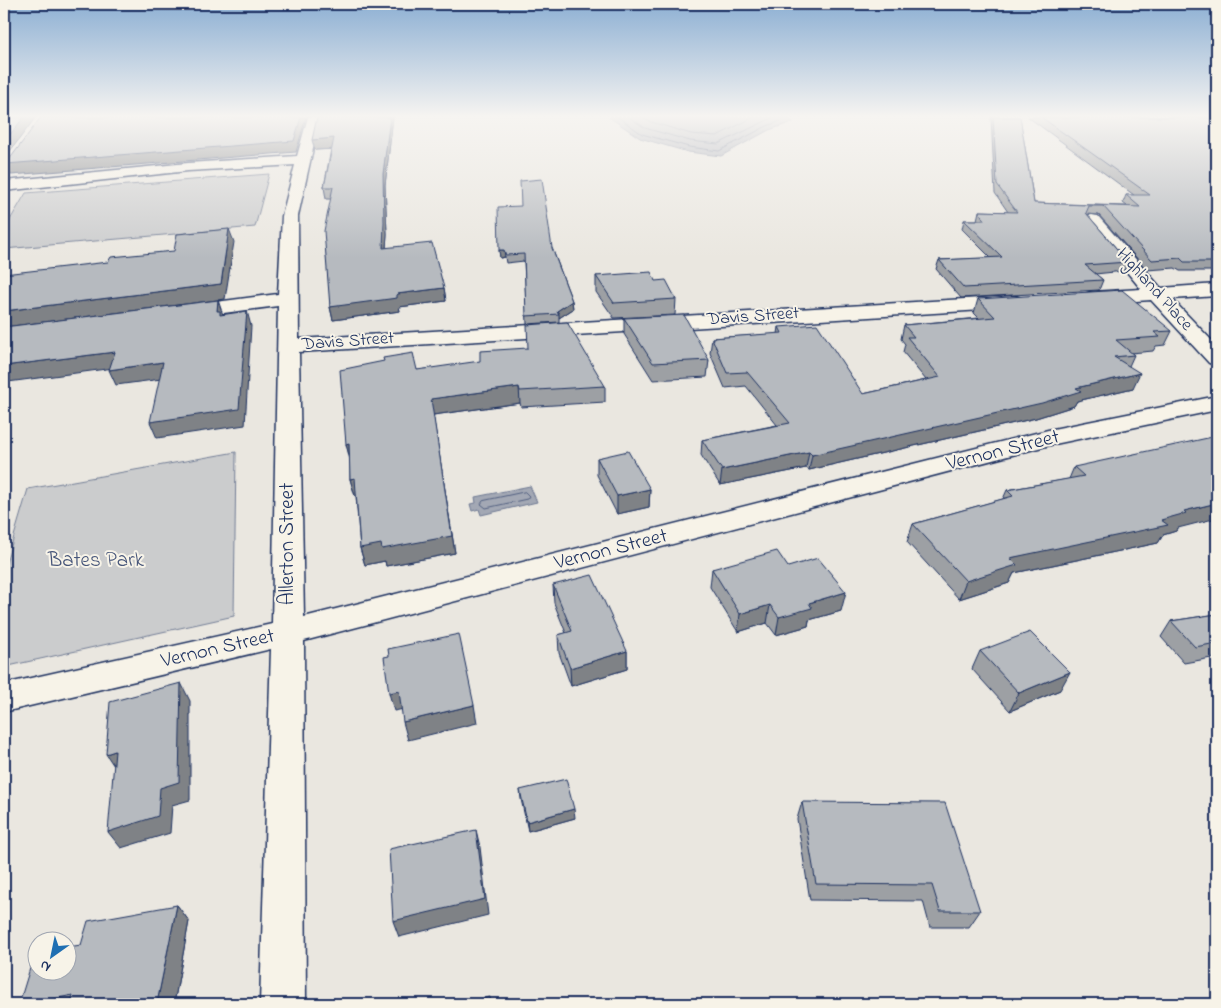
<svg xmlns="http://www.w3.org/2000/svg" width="1221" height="1008" font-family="'Indie Flower',sans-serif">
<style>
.green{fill:#cbcccd;stroke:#737e96}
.water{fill:#a3a8b4;stroke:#6d7892}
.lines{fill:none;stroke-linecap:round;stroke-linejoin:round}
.shore{stroke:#515f80;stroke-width:1}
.minor-casing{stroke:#1b2f5e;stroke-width:3}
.minor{fill:#f7f3e8;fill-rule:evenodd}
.wall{fill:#9da0a4;stroke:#1b2f5e}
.shaded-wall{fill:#7f8286;stroke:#1b2f5e}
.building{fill:#b6babf;stroke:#1b2f5e}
.labels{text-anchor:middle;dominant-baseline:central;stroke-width:4;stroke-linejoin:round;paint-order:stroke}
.far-street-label{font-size:18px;fill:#1b2f5e;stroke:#f7f3e8}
.street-label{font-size:21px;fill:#1b2f5e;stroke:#f7f3e8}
.park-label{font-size:21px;fill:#47567a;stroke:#f7f3e8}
</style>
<rect width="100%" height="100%" fill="#eae7e0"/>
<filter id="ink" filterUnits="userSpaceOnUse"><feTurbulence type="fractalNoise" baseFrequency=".02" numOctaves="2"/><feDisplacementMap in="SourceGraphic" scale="10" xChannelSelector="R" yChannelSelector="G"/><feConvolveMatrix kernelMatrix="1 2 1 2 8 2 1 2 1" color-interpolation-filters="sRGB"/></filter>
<g filter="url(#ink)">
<g class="green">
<path d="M 269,174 L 255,227 L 4,249 L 4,230 L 26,193 Z"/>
<path d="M 236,452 L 234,616 L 4,667 L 4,570 L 28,489 Z"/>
</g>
<g class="water">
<path d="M 609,117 L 788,117 L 793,122 L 769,130 L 721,156 L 688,152 L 640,138 Z"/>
<path d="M 530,486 L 537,502 L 481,515 L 479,509 L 472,511 L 470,504 L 476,503 L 475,497 Z"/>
</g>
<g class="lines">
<g class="shore">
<path d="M 618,117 L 642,134 L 689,147 L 719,151 L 767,126 L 783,120 L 785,117"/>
<path d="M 629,117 L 645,128 L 690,141 L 718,144 L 774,117"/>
<path d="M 642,117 L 648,121 L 691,134 L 717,136 L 754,117"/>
<path d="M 525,492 L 529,496 L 527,499 L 486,508 L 481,504 L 483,501 Z"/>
</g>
<defs>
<g id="minor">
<path d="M 308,117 L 320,117 L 298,216 L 299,339 L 1015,296 L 1022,298 L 1025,302 L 1022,306 L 1015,308 L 299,352 L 304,617 L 1048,430 L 1217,396 L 1217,410 L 1050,445 L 304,641 L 306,1004 L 260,1004 L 271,649 L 4,712 L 4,684 L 272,624 L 278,306 L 185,318 L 178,316 L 175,312 L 178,308 L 185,306 L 278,294 L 282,216 L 295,165 L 188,171 L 4,191 L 4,181 L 188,163 L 297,156 Z"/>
<path d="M 1092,215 L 1098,216 L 1161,288 L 1217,284 L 1217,296 L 1172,299 L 1217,346 L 1217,365 L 1209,363 L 1151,300 L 1091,304 L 1084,302 L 1081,298 L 1084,294 L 1091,292 L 1141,289 L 1084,220 L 1086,216 Z"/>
</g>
</defs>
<use href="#minor" class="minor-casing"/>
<use href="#minor" class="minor"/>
</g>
<g class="wall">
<path d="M 317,117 L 393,117 L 385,185 L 387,234 L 386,248 L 444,288 L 446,301 L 399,307 L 400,311 L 333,320 L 330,307 L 331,199 L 326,199 L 324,187 L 331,149 L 315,150 Z"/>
<path d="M 991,117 L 1020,117 L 1034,203 L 1127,206 L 1123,203 L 1126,195 L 1134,195 L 1028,117 L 1207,117 L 1214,122 L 1217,123 L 1217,271 L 1180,271 L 1175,268 L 1147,270 L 1099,215 L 1087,214 L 1128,262 L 1124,271 L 1095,274 L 1103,280 L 1099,290 L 961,298 L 936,269 L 939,260 L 991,258 L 962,229 L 964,220 L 977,220 L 979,211 L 1008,212 L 995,193 Z"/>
<path d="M 552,248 L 572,301 L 573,309 L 559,318 L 559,322 L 527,324 L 524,261 L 506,263 L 505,257 L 500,258 L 499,250 Z"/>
<path d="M 596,276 L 655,281 L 676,299 L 675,315 L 614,318 L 596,292 Z"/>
<path d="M 978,299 L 1172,331 L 1165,345 L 1156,346 L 1153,351 L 1131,353 L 1134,355 L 1129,366 L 1133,388 L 1077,401 L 1074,406 L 1036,418 L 809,470 L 806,468 L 720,485 L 701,455 L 702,440 L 777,425 L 746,386 L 725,388 L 710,353 L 712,338 L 778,334 L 779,327 L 863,394 L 926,380 L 903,352 L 905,344 L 901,339 L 904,325 L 979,318 L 974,313 Z"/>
<path d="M 624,318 L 709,360 L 707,377 L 653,380 L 624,334 Z"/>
<path d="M 417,370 L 605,386 L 605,402 L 521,407 L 520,403 L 433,415 L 455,553 L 386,566 L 385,561 L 365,565 L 360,548 L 356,496 L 355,496 L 350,479 L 350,458 L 346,444 Z"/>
<path d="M 597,458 L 650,489 L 649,507 L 617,514 L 597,475 Z"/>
<path d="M 1074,467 L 1178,528 L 1176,531 L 1163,535 L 1158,543 L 1014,573 L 1009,583 L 959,599 L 907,542 L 913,524 L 1003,499 L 1007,490 L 1069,479 Z"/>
<path d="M 788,567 L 841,611 L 809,620 L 808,626 L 776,635 L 767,623 L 738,632 L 710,587 L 712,569 Z"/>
<path d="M 553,585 L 627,651 L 627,669 L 571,686 L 559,653 L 558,635 L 566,633 L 554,603 Z"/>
<path d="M 1217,614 L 1217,657 L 1184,663 L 1161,637 L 1171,621 Z"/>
<path d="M 980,651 L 1060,690 L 1010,711 L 972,669 Z"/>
<path d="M 520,790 L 575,818 L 528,831 L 521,799 Z"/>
<path d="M 802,802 L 980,911 L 969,927 L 930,927 L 923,901 L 810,900 L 797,819 Z"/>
<path d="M 177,905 L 189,921 L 174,1004 L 19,1004 L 81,945 Z"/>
</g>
<g class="shaded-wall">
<path d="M 24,117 L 36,117 L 4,159 L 4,142 Z"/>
<path d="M 301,117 L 306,117 L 296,152 L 11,175 L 6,164 Z"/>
<path d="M 390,117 L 393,117 L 385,185 L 387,234 L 385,261 L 383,248 L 383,174 Z"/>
<path d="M 334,138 L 336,149 L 315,150 L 312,140 Z"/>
<path d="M 229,229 L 234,242 L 225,299 L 4,327 L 4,311 L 221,284 Z"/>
<path d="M 499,250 L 504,250 L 505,257 L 500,258 Z"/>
<path d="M 444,288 L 446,301 L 399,307 L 400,311 L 333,320 L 330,307 L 397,294 Z"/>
<path d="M 218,300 L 223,315 L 223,318 L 217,311 Z"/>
<path d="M 572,301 L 573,309 L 559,318 L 559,314 L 557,311 Z"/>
<path d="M 247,311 L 251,326 L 245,425 L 157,438 L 150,422 Z"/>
<path d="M 115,352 L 121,367 L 8,382 L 4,391 L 4,366 Z"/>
<path d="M 163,362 L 169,378 L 116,385 L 109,370 Z"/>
<path d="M 1140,373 L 1133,388 L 1077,401 L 1074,406 L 1036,418 L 809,470 L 812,455 L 1076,388 Z"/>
<path d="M 519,387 L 520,403 L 433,415 L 455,553 L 386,566 L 385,561 L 365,565 L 360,548 L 431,399 Z"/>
<path d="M 349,443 L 350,460 L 346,444 Z"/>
<path d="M 809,452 L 806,468 L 720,485 L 722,470 Z"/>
<path d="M 355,478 L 359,495 L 355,496 L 350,479 Z"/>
<path d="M 650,489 L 649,507 L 617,514 L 617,496 Z"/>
<path d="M 1217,503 L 1217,518 L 1178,528 L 1176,531 L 1163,535 L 1158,543 L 1014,573 L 1009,583 L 959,599 L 966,581 L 1010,558 L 1161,520 L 1184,511 Z"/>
<path d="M 846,592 L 841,611 L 809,620 L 808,626 L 776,635 L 779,617 L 809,603 Z"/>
<path d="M 770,605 L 767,623 L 738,632 L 740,614 Z"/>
<path d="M 627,651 L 627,669 L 571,686 L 570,668 Z"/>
<path d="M 1070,672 L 1060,690 L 1010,711 L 1019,693 Z"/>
<path d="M 181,683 L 190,701 L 190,800 L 172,805 L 170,833 L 121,848 L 108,832 L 160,788 Z"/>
<path d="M 399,691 L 404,709 L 394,711 L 389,693 Z"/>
<path d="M 474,705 L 477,723 L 408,740 L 403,722 Z"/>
<path d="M 115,751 L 118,772 L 106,754 Z"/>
<path d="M 574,809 L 575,818 L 528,831 L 527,822 Z"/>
<path d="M 476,830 L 480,847 L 488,915 L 399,937 L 393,921 Z"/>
<path d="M 177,905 L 189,921 L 174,1004 L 158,1004 L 157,1003 Z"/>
</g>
<g class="building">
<path d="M 4,117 L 24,117 L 4,142 Z"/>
<path d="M 41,117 L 301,117 L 294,141 L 6,164 Z"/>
<path d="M 317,117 L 390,117 L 383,174 L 384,222 L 383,248 L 432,243 L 444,288 L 397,294 L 397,298 L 330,307 L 324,231 L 333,187 L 324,187 L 334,138 L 312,140 Z"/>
<path d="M 993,117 L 1020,117 L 1034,203 L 1140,207 L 1126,195 L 1150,195 L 1041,117 L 1207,117 L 1214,122 L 1217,123 L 1217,262 L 1184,262 L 1180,258 L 1152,260 L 1103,206 L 1089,206 L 1086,213 L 1128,262 L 1085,265 L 1103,280 L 964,288 L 939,260 L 1002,257 L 964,220 L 984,220 L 979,211 L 1017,212 L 997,185 Z"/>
<path d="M 542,179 L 552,248 L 572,301 L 557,311 L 559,314 L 526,316 L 524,254 L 506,255 L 504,250 L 499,250 L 498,207 L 521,206 L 520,181 Z"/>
<path d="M 229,229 L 221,284 L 4,311 L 4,274 L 108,262 L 111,257 L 174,251 L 177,234 Z"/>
<path d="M 651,272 L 655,281 L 666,280 L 676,299 L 614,303 L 596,276 Z"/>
<path d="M 1122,290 L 1172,331 L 1154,332 L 1160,337 L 1116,340 L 1134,355 L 1114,357 L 1140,373 L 1076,388 L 1081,391 L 1042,403 L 812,455 L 809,452 L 722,470 L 702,440 L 790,423 L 747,372 L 727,373 L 712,338 L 782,333 L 779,327 L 817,324 L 863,394 L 940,377 L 907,337 L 914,337 L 904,325 L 995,317 L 978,299 Z"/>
<path d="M 218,300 L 217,311 L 220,311 L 220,315 L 247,311 L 239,409 L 150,422 L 163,362 L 109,370 L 115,352 L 4,366 L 4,327 Z"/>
<path d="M 684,315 L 709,360 L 653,363 L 624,318 Z"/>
<path d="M 567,322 L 605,386 L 520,391 L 519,387 L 431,399 L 452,536 L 382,549 L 381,544 L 360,548 L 355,478 L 350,479 L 349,443 L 346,444 L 340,370 L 384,361 L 383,358 L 413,353 L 417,370 L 480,361 L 480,351 L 528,348 L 527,325 Z"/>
<path d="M 1217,436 L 1217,503 L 1184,511 L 1186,513 L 1161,520 L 1168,525 L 1010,558 L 1017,565 L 966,581 L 913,524 L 1013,496 L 1007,490 L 1084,476 L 1074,467 Z"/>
<path d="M 628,451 L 650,489 L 617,496 L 597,458 Z"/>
<path d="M 777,551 L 788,567 L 818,558 L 846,592 L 809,603 L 812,608 L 779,617 L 770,605 L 740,614 L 712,569 Z"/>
<path d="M 592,575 L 627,651 L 570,668 L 558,635 L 572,631 L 553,585 Z"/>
<path d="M 1217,614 L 1217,643 L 1195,647 L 1171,621 Z"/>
<path d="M 1030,632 L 1070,672 L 1019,693 L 980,651 Z"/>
<path d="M 459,634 L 474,705 L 403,722 L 399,691 L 389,693 L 384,657 L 389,656 L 388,649 Z"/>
<path d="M 181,683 L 179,782 L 160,788 L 158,816 L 108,832 L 115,751 L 106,754 L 110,702 Z"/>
<path d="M 566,779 L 574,809 L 527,822 L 520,790 Z"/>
<path d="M 802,802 L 945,803 L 980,911 L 940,911 L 932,885 L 816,884 Z"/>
<path d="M 476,830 L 485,899 L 393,921 L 389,849 Z"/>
<path d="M 177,905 L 157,1003 L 152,1004 L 70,1004 L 73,995 L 28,1004 L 19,1004 L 35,952 L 38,952 L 38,970 L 68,970 L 68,947 L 81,945 L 88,921 Z"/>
<path d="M 490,997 L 491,1004 L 464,1004 Z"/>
</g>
</g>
<linearGradient id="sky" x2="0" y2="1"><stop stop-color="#8cafd3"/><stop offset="0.45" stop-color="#f6f4f1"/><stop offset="1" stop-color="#f6f4f1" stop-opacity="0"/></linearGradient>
<rect width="1221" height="258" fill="url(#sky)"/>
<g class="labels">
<g class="far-street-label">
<text transform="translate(1154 290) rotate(48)">Highland Place</text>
<text transform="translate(753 317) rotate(-4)">Davis Street</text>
<text transform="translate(348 342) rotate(-4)">Davis Street</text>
</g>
<g class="street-label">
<text transform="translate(1003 451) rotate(-14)">Vernon Street</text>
<text transform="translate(288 544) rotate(-90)">Allerton Street</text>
<text transform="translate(611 550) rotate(-14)">Vernon Street</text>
<text transform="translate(218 649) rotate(-13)">Vernon Street</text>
</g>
<g class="park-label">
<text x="96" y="561">Bates Park</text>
</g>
</g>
<rect width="1221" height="1008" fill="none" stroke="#f7f3e8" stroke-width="20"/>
<rect x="10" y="10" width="1201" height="988" fill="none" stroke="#1b2f5e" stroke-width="2" filter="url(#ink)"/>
<g transform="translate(52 956) rotate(213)"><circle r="24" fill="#f7f3e8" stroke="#9fa5b1"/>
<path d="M0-4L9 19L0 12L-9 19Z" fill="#1f6fb2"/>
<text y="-8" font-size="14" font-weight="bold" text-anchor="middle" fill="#1b2f5e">N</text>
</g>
</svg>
